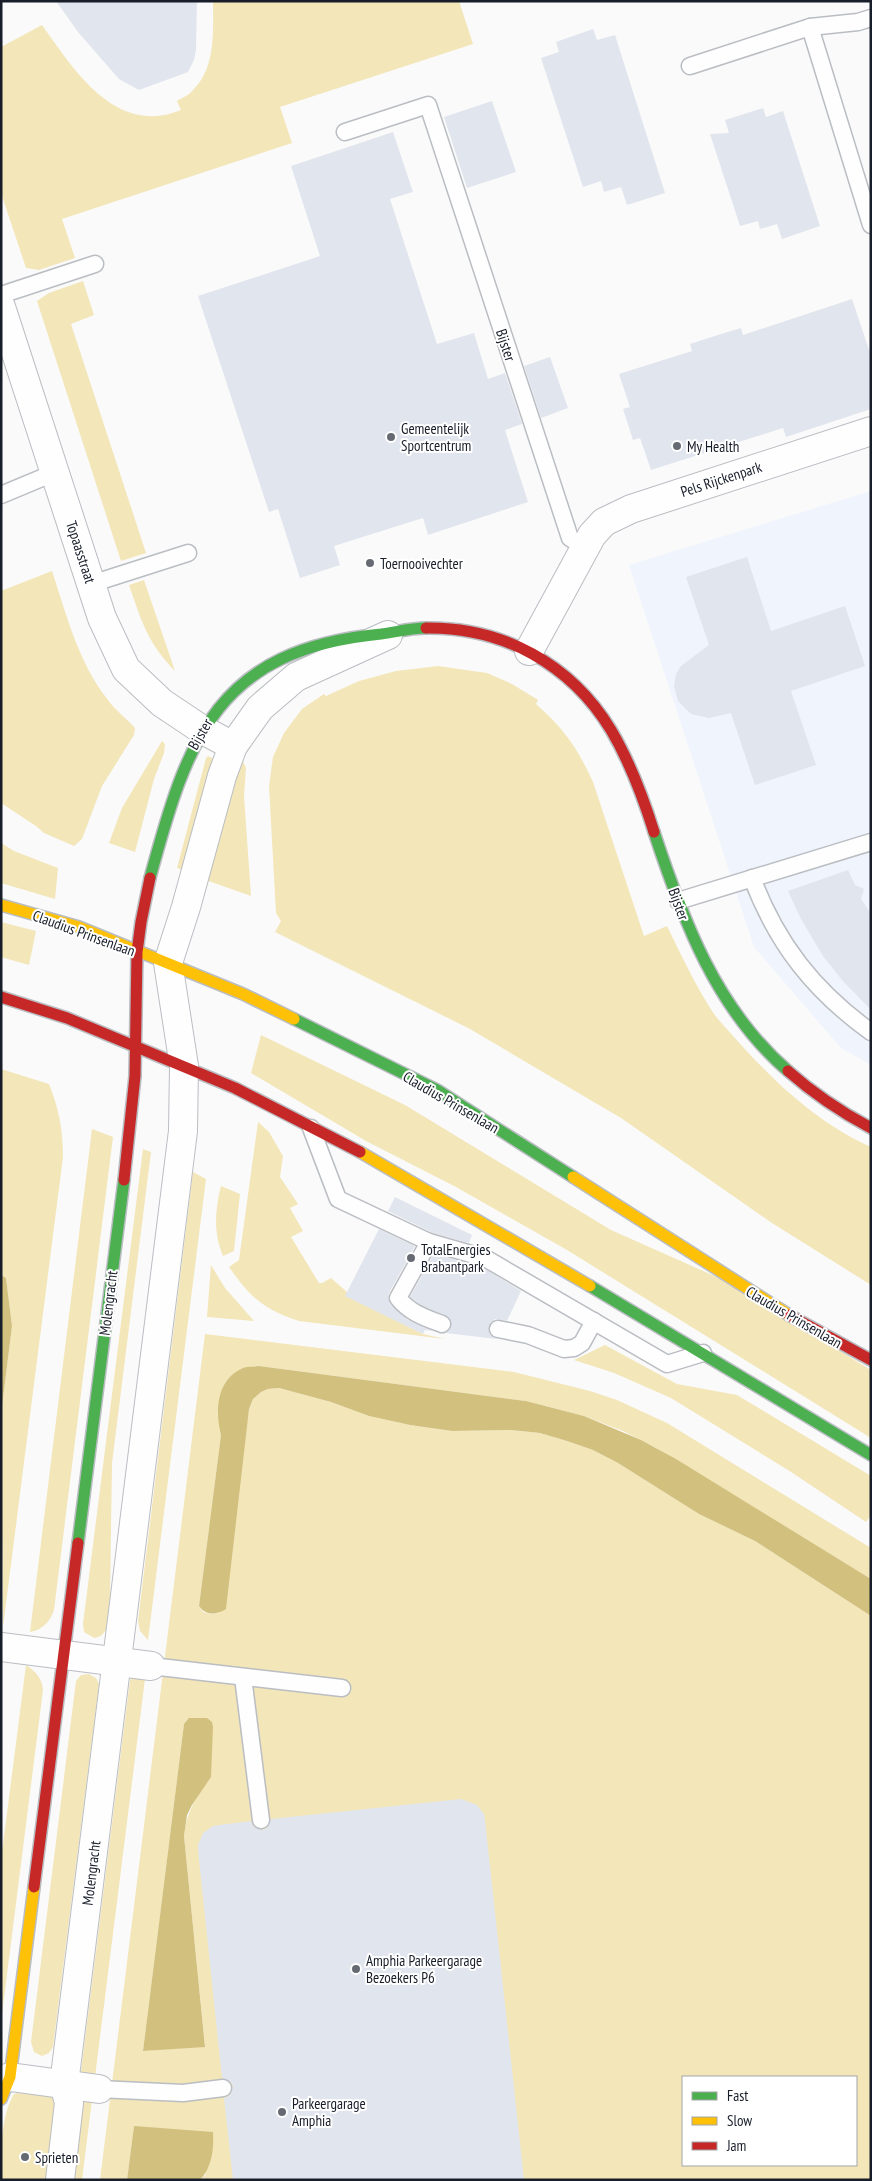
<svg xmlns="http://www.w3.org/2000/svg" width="872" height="2181" font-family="'PT Sans Narrow',sans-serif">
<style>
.built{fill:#eff4fd}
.green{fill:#f3e6b9;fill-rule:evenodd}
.water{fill:#d2c07f}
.building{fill:#e1e5ee}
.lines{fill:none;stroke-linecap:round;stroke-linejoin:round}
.lane-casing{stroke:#babdc2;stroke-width:19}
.street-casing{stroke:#babdc2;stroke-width:30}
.fast-casing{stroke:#babdc2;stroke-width:14}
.slow-casing{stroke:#babdc2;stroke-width:14}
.jam-casing{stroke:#babdc2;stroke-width:14}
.lane{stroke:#fefefe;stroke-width:16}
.street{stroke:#fefefe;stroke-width:28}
.fast{stroke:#4caf50;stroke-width:11}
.slow{stroke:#ffc107;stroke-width:11}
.jam{stroke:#c62828;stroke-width:11}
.poi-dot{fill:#666a72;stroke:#fff;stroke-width:2}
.labels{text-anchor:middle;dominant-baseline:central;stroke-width:4;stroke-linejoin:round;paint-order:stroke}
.street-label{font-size:15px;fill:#171d29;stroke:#fff}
.poi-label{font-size:15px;fill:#171d29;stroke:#fff;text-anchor:start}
</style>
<rect width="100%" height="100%" fill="#fafafa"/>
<path class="built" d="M 871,491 L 871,1065 L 841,1048 L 754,947 L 629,565 Z"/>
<g class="green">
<path d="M 213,1 L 459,1 L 473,44 L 280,107 L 292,143 L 62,219 L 75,258 L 39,270 L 26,268 L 1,193 L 1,47 L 42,25 C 74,70 116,137 181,110 L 177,101 C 182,98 189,95 193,90 C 216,68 213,31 213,1 Z"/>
<path d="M 83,281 L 94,315 L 71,324 L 146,553 L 121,561 L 37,301 L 49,293 Z"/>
<path d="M 52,571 C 67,616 78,662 108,700 C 115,710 126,718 135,728 L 134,735 L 102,786 L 82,839 L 74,846 L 44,833 L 36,826 L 1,803 L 1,591 Z"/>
<path d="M 144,580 L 175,671 C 147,642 142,622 129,585 Z"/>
<path d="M 438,666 L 487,673 L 512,684 L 538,700 L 536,704 C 564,729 577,747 593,782 L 644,936 L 667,926 C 681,955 695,984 712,1011 C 718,1020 727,1029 734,1037 C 772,1080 818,1124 871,1147 L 871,1285 L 772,1223 L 621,1118 L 470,1029 L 275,932 L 281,921 L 276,913 L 269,786 L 273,757 L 284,733 L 302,709 L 324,694 L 326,696 L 359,681 L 396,671 Z"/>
<path d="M 162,741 L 165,744 L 164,753 L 154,779 L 135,852 L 109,843 L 122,808 Z"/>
<path d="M 208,756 L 214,759 L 186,871 L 177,868 L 206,758 Z"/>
<path d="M 242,759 L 246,768 L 244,796 L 251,896 L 203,879 Z"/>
<path d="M 1,843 L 14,851 L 58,868 L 55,899 L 1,883 Z"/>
<path d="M 1,922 L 36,931 L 29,965 L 1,957 Z"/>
<path d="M 261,1035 L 405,1105 L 611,1230 L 719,1278 L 871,1370 L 871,1438 L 567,1250 L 456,1187 L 366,1141 L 251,1073 Z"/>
<path d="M 1,1069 L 49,1084 C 59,1109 63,1130 63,1157 L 3,1627 L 1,1414 L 12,1326 L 6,1278 L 1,1275 Z"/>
<path d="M 258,1122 L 269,1132 L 283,1156 L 280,1177 L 298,1204 L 290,1208 L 303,1231 L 291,1237 L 319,1283 L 322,1283 L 331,1278 L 347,1292 L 346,1296 L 423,1334 L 445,1339 L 299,1321 C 264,1310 250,1297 229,1267 L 239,1260 Z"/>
<path d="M 92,1129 L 113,1137 L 54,1610 C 50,1622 42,1630 30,1632 Z"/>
<path d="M 143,1149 L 151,1152 L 112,1463 L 110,1598 L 106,1630 L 101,1636 L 94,1638 L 84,1632 L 83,1624 Z"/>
<path d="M 193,1172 L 206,1179 L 148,1640 L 140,1631 L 138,1621 Z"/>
<path d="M 221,1186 L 240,1194 L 234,1251 L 223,1256 C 213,1233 215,1210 221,1186 Z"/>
<path d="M 211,1265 L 225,1288 L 254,1321 L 207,1317 Z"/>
<path d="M 205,1334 L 514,1372 L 590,1391 L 617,1400 L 667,1423 L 871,1548 L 871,1579 L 658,1449 L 623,1431 L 584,1416 L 526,1401 L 259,1366 L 244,1368 L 221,1435 L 199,1606 L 203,1612 L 211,1614 L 218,1613 L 249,1409 L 253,1399 L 261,1392 L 268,1389 L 279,1388 L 331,1402 L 369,1416 L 410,1425 L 452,1431 L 511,1430 L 540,1433 L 567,1441 L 593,1450 L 618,1463 L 699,1514 L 755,1541 L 871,1616 L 871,2180 L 200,2180 L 206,2174 L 134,2126 L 127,2180 L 100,2180 ZM 184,1724 L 211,1777 C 197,1796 186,1812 184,1836 L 205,2046 L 143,2051 ZM 683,2077 L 856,2077 L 856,2165 L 683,2165 Z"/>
<path d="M 605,1345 L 677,1384 L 737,1395 L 871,1476 L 871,1515 L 866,1522 L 791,1472 L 671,1398 L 614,1373 L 574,1360 Z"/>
<path d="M 26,1665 C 36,1672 42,1678 43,1690 L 1,2022 L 1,1860 Z"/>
<path d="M 89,1674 L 96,1678 L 99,1684 L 53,2047 L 49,2053 L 42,2056 L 34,2052 L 31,2042 L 76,1681 L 81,1675 Z"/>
<path d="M 133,1678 L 145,1679 L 95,2077 L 82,2074 L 81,2071 L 130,1680 Z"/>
<path d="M 18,2093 L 50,2095 L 59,2100 L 52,2180 L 1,2180 C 1,2153 0,2117 14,2094 Z"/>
<path d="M 92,2100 L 82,2180 L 68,2180 L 82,2102 Z"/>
</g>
<g class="water">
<path d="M 1,1275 L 6,1278 L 12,1326 L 1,1414 Z"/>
<path d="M 259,1366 L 526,1401 L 584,1416 L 641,1440 L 676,1459 L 871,1579 L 871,1616 L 755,1541 L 699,1514 L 618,1463 L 593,1450 L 567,1441 L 540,1433 L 511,1430 L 452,1431 L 410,1425 L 369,1416 L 331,1402 L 279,1388 L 268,1389 L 261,1392 L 253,1399 L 249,1409 L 226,1609 C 216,1615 206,1616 199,1606 L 221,1435 C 215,1411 216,1380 243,1368 C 247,1366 254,1367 259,1366 Z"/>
<path d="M 189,1718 L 207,1718 L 212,1722 L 213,1727 L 211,1777 L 192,1805 L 187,1815 L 184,1836 L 205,2047 L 143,2051 L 184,1724 Z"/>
<path d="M 134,2126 L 213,2132 C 214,2149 212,2167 200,2180 L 127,2180 Z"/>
</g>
<g class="building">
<path d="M 56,1 L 197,1 L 196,50 L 194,60 L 188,72 L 139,90 L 119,79 L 78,32 Z"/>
<path d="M 593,29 L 597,40 L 615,35 L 665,193 L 627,205 L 621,187 L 604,192 L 601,181 L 583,187 L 541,58 L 559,52 L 556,42 Z"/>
<path d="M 492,101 L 516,172 L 467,188 L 444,117 Z"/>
<path d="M 763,108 L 766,117 L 783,111 L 820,226 L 782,239 L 777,224 L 760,229 L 758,221 L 740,226 L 710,134 L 729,133 L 725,120 Z"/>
<path d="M 393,132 L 413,192 L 390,199 L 437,344 L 474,333 L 488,379 L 505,373 L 522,424 L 505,430 L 528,502 L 428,535 L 423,518 L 334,546 L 340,565 L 300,578 L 278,509 L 269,512 L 198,296 L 320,256 L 291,166 Z"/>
<path d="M 852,299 L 871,356 L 871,409 L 786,437 L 783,428 L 651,470 L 640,438 L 633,440 L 623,409 L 630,407 L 619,374 L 692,351 L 690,344 L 721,334 L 741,328 L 743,335 Z"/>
<path d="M 550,357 L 568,408 L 541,418 L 524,366 Z"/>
<path d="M 747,557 L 771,631 L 845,606 L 865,666 L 791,691 L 816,765 L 755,785 L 731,713 L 709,718 L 691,714 L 678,701 L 674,686 L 676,674 L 681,666 L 709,645 L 686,577 Z"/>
<path d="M 848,870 L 855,885 L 864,889 L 861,899 L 871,914 L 871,1010 L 842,980 L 823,956 L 801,919 L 788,891 Z"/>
<path d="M 395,1197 L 472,1235 L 469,1243 L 433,1233 L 388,1211 Z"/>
<path d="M 379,1229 L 415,1246 L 389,1293 L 388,1299 L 390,1304 L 407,1319 L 433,1331 L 425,1330 L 423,1334 L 345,1296 Z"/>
<path d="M 434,1254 L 460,1261 L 457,1267 L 487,1270 L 521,1291 L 507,1321 L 495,1319 L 490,1323 L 489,1333 L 496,1339 L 446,1333 L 451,1327 L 449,1317 L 423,1306 L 410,1297 Z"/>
<path d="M 461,1799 L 477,1805 L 484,1814 L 485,1820 L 524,2180 L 233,2180 L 224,2098 L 229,2096 L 233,2087 L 231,2082 L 222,2078 L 198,1850 L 198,1845 L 203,1833 L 213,1826 L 219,1825 L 251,1821 L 253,1826 L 262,1830 L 267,1828 L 271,1819 Z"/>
</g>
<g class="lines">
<defs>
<g id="lane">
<path d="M 810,27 L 871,225"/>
<path d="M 690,66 L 810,27 L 858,22 L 871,18"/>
<path d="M 345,132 L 428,105 L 570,538 L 586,548"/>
<path d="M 1,295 L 95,264"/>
<path d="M 1,495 L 56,472"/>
<path d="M 91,584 L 188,553"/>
<path d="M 752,878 C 777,944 814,991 871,1032"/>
<path d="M 678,901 L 871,842"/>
<path d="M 311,1128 L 338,1199 L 429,1242 L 485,1258 L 667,1364 L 703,1353"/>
<path d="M 429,1242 L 398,1298 C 410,1313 426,1318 442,1324"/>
<path d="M 498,1329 L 528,1335 L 564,1349 L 574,1348 L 582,1343 L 594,1321"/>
<path d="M 151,1666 L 342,1688"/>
<path d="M 243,1677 L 261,1820"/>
<path d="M 99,2089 L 183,2093 L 223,2088"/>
</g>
<g id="street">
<path d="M 1,307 L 102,618 L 126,669 L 162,703 L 201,729 L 233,746"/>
<path d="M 529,651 L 592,535 L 604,522 L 631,509 L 871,431"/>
<path d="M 1,1647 L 151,1666"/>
<path d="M 1,2080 L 10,2077 L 99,2089"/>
<path d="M 60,2180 L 69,2103 L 64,2084 L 183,1131 L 184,1066 L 168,963 L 186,907 L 222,776 L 233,746 L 260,708 L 296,677 L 388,635"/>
</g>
<g id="fast">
<path d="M 654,832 C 683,920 716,1009 788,1071"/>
<path d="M 150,878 C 188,737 217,650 381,634 C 396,632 411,628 426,628"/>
<path d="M 294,1019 L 437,1090 L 573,1177"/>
<path d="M 590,1286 L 871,1455"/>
<path d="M 78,1543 L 124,1180"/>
</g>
<g id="slow">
<path d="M 1,905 L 79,927 L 243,994 L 294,1019"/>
<path d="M 360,1152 L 590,1286"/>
<path d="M 573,1177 L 789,1315"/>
<path d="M 1,2099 L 10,2077 L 34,1887"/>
</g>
<g id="jam">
<path d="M 426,628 C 503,627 571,664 611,730 C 630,762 643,797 654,832"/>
<path d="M 1,997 L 67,1018 L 235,1088 L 360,1152"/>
<path d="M 788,1071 C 814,1094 841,1112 871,1128"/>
<path d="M 124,1180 L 135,1076 L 137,952 L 141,922 L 150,878"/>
<path d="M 789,1315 L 871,1360"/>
<path d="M 34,1887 L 78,1543"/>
</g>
</defs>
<use href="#lane" class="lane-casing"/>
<use href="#street" class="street-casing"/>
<use href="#fast" class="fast-casing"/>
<use href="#slow" class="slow-casing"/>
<use href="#jam" class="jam-casing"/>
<use href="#lane" class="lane"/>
<use href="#street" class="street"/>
<use href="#fast" class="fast"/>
<use href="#slow" class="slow"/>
<use href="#jam" class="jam"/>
</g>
<g class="poi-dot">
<circle cx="391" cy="437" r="5"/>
<circle cx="677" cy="446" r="5"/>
<circle cx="370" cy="563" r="5"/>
<circle cx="411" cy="1258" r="5"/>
<circle cx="356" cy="1969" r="5"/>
<circle cx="282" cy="2112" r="5"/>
<circle cx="25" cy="2157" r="5"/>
</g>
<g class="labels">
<g class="street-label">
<text transform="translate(506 345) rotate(72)">Bijster</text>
<text transform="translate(721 479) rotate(-18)">Pels Rijckenpark</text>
<text transform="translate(81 552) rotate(72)">Topaasstraat</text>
<text transform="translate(200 734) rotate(-60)">Bijster</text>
<text transform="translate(679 904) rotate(70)">Bijster</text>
<text transform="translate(84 933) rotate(20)">Claudius Prinsenlaan</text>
<text transform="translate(451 1102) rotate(30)">Claudius Prinsenlaan</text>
<text transform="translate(108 1303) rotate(-83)">Molengracht</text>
<text transform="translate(794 1317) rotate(30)">Claudius Prinsenlaan</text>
<text transform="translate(91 1873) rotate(-83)">Molengracht</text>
</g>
<g class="poi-label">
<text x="401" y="428">Gemeentelijk<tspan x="401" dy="17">Sportcentrum</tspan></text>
<text x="687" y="446">My Health</text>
<text x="380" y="563">Toernooivechter</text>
<text x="421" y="1249">TotalEnergies<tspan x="421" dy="17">Brabantpark</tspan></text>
<text x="366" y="1960">Amphia Parkeergarage<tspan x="366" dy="17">Bezoekers P6</tspan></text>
<text x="292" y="2103">Parkeergarage<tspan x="292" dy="17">Amphia</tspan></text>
<text x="35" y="2157">Sprieten</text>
</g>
</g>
<rect width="872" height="2181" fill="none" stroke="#171d29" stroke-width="5"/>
<rect x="682" y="2076" width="175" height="90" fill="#ffffff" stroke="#a2a5a9"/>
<rect x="692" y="2092" width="25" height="8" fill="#4caf50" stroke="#a2a5a9"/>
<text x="727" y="2101" font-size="15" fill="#171d29">Fast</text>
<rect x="692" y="2117" width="25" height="8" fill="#ffc107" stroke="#a2a5a9"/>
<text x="727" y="2126" font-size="15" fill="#171d29">Slow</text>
<rect x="692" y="2142" width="25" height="8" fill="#c62828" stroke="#a2a5a9"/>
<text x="727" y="2151" font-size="15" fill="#171d29">Jam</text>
</svg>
